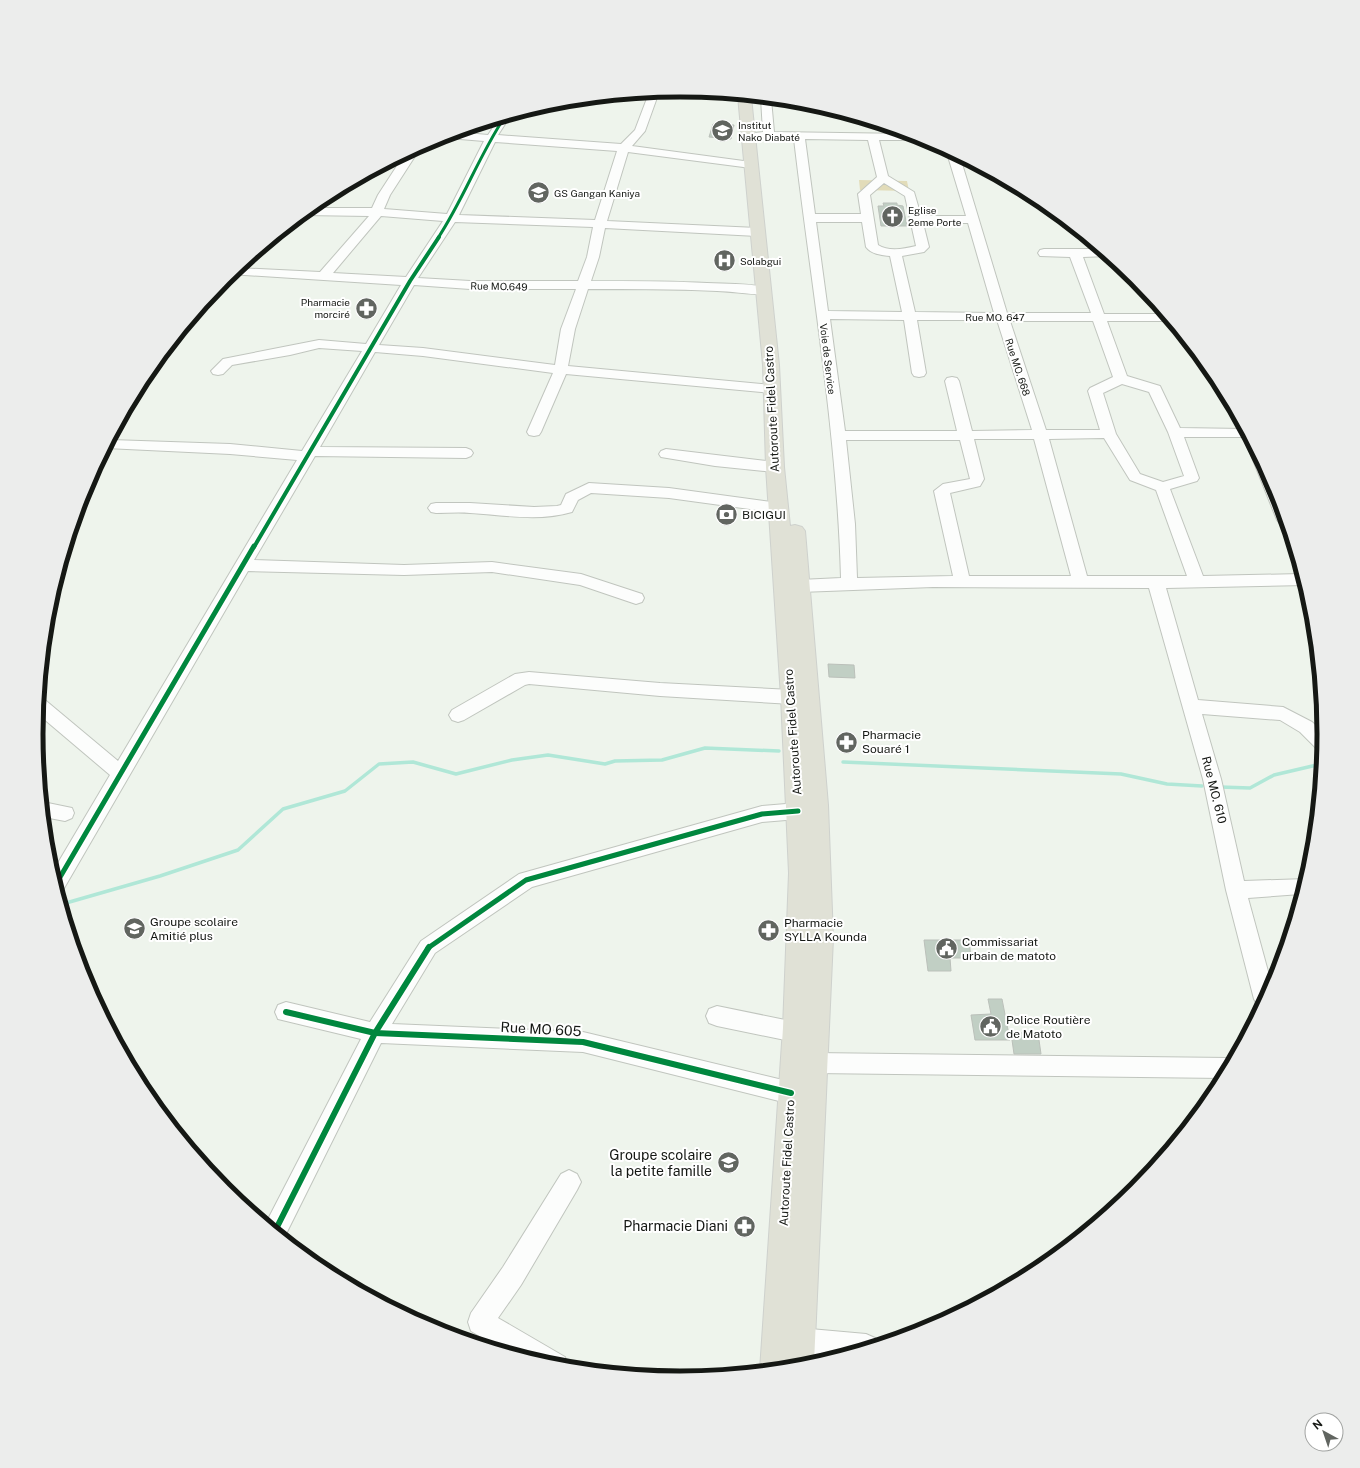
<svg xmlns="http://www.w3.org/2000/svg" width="1360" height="1468" font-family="'Public Sans',sans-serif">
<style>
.green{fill:#e2dcb9}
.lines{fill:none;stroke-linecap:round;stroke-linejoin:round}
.stream{stroke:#b0e7d7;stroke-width:3.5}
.building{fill:#c1cfc4;stroke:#bbc0ba}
.minor-casing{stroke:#c0c5be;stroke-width:2}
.highway-casing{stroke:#ced1cd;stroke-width:2}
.minor{fill:#fcfdfc;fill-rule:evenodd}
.highway{fill:#e0e1d6;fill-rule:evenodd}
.cycleway-far3-casing{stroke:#fff;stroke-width:4.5}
.cycleway-far2-casing{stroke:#fff;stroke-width:6}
.cycleway-far1-casing{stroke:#fff;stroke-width:8}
.cycleway-casing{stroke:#fff;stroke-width:9}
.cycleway-far3{stroke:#00873e;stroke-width:3}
.cycleway-far2{stroke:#00873e;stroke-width:4}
.cycleway-far1{stroke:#00873e;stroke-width:5}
.cycleway{stroke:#00873e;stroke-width:6}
.labels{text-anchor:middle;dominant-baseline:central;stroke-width:4;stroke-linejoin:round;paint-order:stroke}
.far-poi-label{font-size:10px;fill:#151814;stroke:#fff;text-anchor:start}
.far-street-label{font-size:10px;fill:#151814;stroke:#fff}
.street-label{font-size:12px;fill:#151814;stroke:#fff}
.poi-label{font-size:12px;fill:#151814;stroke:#fff;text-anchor:start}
.near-street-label{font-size:14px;fill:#151814;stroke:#fff}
.near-poi-label{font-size:14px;fill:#151814;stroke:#fff;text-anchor:end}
.rim{fill:none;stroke:#151814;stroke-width:5}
</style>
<rect width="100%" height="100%" fill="#eef4ec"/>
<path class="green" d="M 859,180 L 907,181 L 909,191 L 860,190 Z"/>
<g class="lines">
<g class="stream">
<path d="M 843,762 L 1121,774 L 1167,784 L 1202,786"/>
<path d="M 1220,787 L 1250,788 L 1274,775 L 1321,764"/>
<path d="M 66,903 L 160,876 L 238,850 L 283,809 L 345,791 L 379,764 L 413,762 L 456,774 L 512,760 L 548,755 L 605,764 L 615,761 L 662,760 L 705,748 L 779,751"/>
</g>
</g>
<g class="building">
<path d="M 713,124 L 734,125 L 731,139 L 709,137 Z"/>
<path d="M 883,203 L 897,203 L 897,205 L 903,206 L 907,226 L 881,226 L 878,206 L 884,206 Z"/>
<path d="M 828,664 L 854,665 L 855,678 L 829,677 Z"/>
<path d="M 924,940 L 969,940 L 971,958 L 950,958 L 951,971 L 928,971 Z"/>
<path d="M 988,999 L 1002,999 L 1010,1040 L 975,1040 L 971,1015 L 991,1014 Z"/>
<path d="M 1011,1033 L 1038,1033 L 1041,1054 L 1014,1054 Z"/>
</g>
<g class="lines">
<defs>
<g id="minor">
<path d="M 680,90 L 749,97 L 744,100 L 665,95 L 660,92 Z"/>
<path d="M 659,92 L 645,131 L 632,146 L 751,162 L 755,163 L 757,165 L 755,167 L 751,168 L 628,152 L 607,221 L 757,228 L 761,229 L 763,232 L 761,235 L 757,236 L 605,228 L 599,257 L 591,281 C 630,281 669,281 707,283 C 728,284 749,283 769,288 L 770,291 L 769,294 C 758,296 730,291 717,291 C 674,289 631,289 588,289 L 575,329 L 568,366 L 771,385 L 776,386 L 778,389 L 776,392 L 771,393 L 566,374 L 541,432 L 539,435 L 534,436 L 529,435 L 527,432 L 553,373 L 423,356 L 375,352 L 320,447 L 466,448 L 471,450 L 473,453 L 471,456 L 466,458 L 315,456 L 254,560 L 404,565 L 492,562 L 581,574 L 642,594 L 644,598 L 642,602 L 636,604 L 580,585 L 492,572 L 404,575 L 248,571 L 63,890 L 58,892 L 52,873 L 110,775 L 38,714 L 39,699 L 45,700 L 118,761 L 297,460 L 230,454 L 106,448 L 111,440 L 230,444 L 302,451 L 362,351 L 319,348 L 290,355 L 232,365 L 223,374 L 218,375 L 213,374 L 211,371 L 223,359 L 319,340 L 366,344 L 401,285 L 230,274 L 238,268 L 320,272 L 369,216 L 303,215 L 310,208 L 372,208 L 378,195 L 404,155 L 417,148 L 419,150 L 390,195 L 384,209 L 447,214 L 484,141 L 448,138 L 443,136 L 456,132 L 488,135 L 498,120 L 508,116 L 509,118 L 498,135 L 621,144 L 635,130 L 649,93 ZM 495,142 L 617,151 L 595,220 L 459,215 ZM 381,216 L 443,221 L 406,277 L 333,273 ZM 455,222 L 593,227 L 587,257 L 578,281 L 470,281 L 418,278 ZM 414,285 L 470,289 L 576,289 L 561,329 L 555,365 L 423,348 L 379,345 Z"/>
<path d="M 761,98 L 771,99 L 774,132 L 908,134 L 924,138 L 919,140 L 879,140 L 888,176 L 914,192 L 921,216 L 966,216 L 947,153 L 949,151 L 960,157 L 1007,313 L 1091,313 L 1070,257 L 1040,256 L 1038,253 L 1040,250 L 1044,249 L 1100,249 L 1108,256 L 1083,257 L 1104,314 L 1164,314 L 1170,321 L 1107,321 L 1127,376 L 1160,386 L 1180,428 L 1243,429 L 1248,437 L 1184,437 L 1199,478 L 1197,481 L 1170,489 L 1203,576 L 1301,574 L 1305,585 L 1166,588 L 1198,700 L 1283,707 L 1312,722 L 1324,733 L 1322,752 L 1317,750 L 1314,746 L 1300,732 L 1280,720 L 1202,714 L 1221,779 L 1244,881 L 1306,879 L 1301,894 L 1248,898 L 1272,986 L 1261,1007 L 1258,1006 L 1254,999 L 1226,890 L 1203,779 L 1149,588 L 933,587 L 800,592 L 794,590 L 792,586 L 794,582 L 800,580 L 841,578 C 837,431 811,285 794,139 L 755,137 L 754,135 L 755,133 L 763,132 ZM 805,139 L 868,140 L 877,177 L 858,194 L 861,214 L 815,214 ZM 884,183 L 905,196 L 916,246 C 903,249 889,252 878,245 L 870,195 ZM 816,222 L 862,222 L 866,247 C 871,254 881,255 890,256 L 902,312 L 828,311 ZM 923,223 L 968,223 L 994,313 L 915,312 L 902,256 L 924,252 L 929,247 ZM 830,319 L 904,320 L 912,373 L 914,376 L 919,377 L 924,376 L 926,373 L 917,320 L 997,320 L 1032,430 L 972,431 L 959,381 L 957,378 L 952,377 L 947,378 L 945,381 L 957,431 L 845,431 ZM 1010,321 L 1093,321 L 1113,377 L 1090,388 L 1088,391 L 1100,430 L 1046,430 ZM 1122,384 L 1149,392 L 1168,432 L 1184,476 L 1163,482 L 1140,474 L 1116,434 L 1103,393 ZM 1104,438 L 1130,480 L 1156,490 L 1187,576 L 1087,576 L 1049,439 ZM 974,439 L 1034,439 L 1071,576 L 969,576 L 950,493 L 980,486 L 984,479 ZM 846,440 L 960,440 L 970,479 L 943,484 L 934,491 L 953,576 L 857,578 L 855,524 Z"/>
<path d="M 666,449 L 775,462 L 780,464 L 782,467 L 780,470 L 775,472 L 715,466 L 661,457 L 659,454 L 661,451 Z"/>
<path d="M 1255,451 L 1275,488 L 1286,525 L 1280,524 L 1277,520 L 1251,455 Z"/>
<path d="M 589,483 L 669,488 L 779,503 L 784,504 L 787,508 L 784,512 L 779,513 L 669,498 L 591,493 L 578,500 L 572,512 C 538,522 505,515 470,513 C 459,512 447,513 436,513 L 431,512 L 428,508 L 431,504 L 436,503 L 470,503 L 534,507 L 557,506 L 561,505 L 566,494 Z"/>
<path d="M 529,672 L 660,683 L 792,690 L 798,692 L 801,697 L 798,702 L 792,704 L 660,696 L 529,684 L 525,685 L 464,720 L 458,722 L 452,720 L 449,715 L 452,710 L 515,674 Z"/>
<path d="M 43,802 L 72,808 L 74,813 L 72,818 L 65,821 L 44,817 Z"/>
<path d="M 798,803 L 805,806 L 807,811 L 805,816 L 798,819 L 762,822 L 532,887 L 435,953 L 392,1024 L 583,1032 L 791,1082 L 799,1086 L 802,1093 L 799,1100 L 791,1104 L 583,1052 L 381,1043 L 284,1238 L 266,1223 L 361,1039 L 278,1019 L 275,1012 L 278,1005 L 286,1002 L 370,1022 L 421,941 L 519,874 L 762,806 Z"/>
<path d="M 717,1006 L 795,1022 L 803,1025 L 806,1032 L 803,1039 L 795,1042 L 717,1026 L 709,1023 L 706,1016 L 709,1009 Z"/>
<path d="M 814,1053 L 1228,1058 L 1233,1060 L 1223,1078 L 814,1073 L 806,1070 L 803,1063 L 806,1056 Z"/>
<path d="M 569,1170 L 577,1174 L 581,1182 L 577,1190 L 521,1285 L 498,1318 L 565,1357 L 568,1367 L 554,1366 L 505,1351 L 471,1331 L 468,1322 L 471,1313 L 503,1267 L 561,1174 Z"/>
<path d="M 799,1328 L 866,1334 L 875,1338 L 877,1344 L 835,1357 L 799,1354 L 790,1350 L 786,1341 L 790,1332 Z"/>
</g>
<path id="highway" d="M 738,96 L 751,97 L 779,365 L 784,467 L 790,526 L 795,525 L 802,527 L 805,531 L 828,805 L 833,938 L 814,1363 L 805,1366 L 760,1370 L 783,1028 L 789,873 L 781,697 L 766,467 L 763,365 Z"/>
</defs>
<use href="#minor" class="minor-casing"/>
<use href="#highway" class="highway-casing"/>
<use href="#minor" class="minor"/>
<use href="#highway" class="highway"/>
<defs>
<path id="cycleway-far3" d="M 438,238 C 463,200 479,156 504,118"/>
<path id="cycleway-far2" d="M 254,547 L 410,281 L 439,237"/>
<g id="cycleway-far1">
<path d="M 56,884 L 254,546"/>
<path d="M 428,948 L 526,880 L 762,814 L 798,811"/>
</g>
<g id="cycleway">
<path d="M 286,1012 L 375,1033 L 583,1042 L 791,1093"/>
<path d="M 275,1231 L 375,1033 L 429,947"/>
</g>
</defs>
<use href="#cycleway-far3" class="cycleway-far3-casing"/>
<use href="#cycleway-far2" class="cycleway-far2-casing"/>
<use href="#cycleway-far1" class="cycleway-far1-casing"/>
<use href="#cycleway" class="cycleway-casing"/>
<use href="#cycleway-far3" class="cycleway-far3"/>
<use href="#cycleway-far2" class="cycleway-far2"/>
<use href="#cycleway-far1" class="cycleway-far1"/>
<use href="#cycleway" class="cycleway"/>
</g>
<defs>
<symbol id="university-disc" viewBox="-11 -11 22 22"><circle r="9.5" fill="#616560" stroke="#fff"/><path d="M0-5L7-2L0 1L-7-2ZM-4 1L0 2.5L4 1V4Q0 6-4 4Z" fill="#fff"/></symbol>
<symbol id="school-disc" viewBox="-11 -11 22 22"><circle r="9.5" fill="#616560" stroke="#fff"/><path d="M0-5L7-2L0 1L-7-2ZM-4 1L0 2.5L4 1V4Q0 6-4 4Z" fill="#fff"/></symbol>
<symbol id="church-disc" viewBox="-11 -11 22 22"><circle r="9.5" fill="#616560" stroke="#fff"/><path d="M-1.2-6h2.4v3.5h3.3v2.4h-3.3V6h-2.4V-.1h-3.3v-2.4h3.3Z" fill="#fff"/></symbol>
<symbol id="hospital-disc" viewBox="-11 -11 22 22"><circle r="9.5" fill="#616560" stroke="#fff"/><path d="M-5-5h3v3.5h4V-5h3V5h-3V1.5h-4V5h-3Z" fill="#fff"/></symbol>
<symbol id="pharmacy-disc" viewBox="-11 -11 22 22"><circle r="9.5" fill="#616560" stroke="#fff"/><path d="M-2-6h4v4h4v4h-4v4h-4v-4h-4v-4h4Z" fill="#fff"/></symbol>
<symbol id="bank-disc" viewBox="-11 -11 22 22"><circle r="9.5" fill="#616560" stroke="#fff"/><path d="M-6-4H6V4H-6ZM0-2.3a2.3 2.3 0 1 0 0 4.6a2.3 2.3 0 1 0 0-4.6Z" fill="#fff"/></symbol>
<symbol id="civic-disc" viewBox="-11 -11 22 22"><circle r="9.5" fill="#616560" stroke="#fff"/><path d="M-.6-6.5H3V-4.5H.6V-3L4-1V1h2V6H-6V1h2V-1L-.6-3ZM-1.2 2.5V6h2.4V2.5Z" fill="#fff"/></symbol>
</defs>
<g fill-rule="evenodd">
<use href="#university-disc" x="710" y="118" width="25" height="25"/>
<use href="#school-disc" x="526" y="180" width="25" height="25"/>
<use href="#church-disc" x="880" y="204" width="25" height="25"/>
<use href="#hospital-disc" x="712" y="248" width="25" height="25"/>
<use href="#pharmacy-disc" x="354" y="296" width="25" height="25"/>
<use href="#bank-disc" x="714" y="502" width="25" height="25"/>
<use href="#pharmacy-disc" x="834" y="730" width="25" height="25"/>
<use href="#school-disc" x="122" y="916" width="25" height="25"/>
<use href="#pharmacy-disc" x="756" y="918" width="25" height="25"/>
<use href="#civic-disc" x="934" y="936" width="25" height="25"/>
<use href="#civic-disc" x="978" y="1014" width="25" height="25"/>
<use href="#school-disc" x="716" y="1150" width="25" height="25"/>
<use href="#pharmacy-disc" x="732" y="1214" width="25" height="25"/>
</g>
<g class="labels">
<g class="far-poi-label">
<text x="738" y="125">Institut<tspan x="738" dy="12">Nako Diabaté</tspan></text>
<text x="554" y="193">GS Gangan Kaniya</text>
<text x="908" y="210">Eglise<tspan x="908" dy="12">2eme Porte</tspan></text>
<text x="740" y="261">Solabgui</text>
<text x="350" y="302" text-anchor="end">Pharmacie<tspan x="350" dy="12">morciré</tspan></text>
</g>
<g class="far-street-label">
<text transform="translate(499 286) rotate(1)">Rue MO.649</text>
<text x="995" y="317">Rue MO. 647</text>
<text transform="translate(828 359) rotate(83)">Voie de Service</text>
<text transform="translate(1018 367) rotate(72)">Rue MO. 668</text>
</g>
<g class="street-label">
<text transform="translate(772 409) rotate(-93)">Autoroute Fidel Castro</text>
<text transform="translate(793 732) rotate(-94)">Autoroute Fidel Castro</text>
<text transform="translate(1214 790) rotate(76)">Rue MO. 610</text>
<text transform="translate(787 1163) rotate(-87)">Autoroute Fidel Castro</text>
</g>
<g class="poi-label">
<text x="742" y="515">BICIGUI</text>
<text x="862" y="735">Pharmacie<tspan x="862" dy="14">Souaré 1</tspan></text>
<text x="150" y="922">Groupe scolaire<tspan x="150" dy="14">Amitié plus</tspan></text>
<text x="784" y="923">Pharmacie<tspan x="784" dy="14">SYLLA Kounda</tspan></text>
<text x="962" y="942">Commissariat<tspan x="962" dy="14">urbain de matoto</tspan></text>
<text x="1006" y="1020">Police Routière<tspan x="1006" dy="14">de Matoto</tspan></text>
</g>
<g class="near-street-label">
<text transform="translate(541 1029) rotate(3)">Rue MO 605</text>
</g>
<g class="near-poi-label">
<text x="712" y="1155">Groupe scolaire<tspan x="712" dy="16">la petite famille</tspan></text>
<text x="728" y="1226">Pharmacie Diani</text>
</g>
</g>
<path d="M0 0H1360V1468H0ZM43 734a637 637 0 1 1 1274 0a637 637 0 1 1-1274 0Z" fill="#ecedec" fill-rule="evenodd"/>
<path class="rim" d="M43 734a637 637 0 1 1 1274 0a637 637 0 1 1-1274 0Z"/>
<g transform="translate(1324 1432) rotate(320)"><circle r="19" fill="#ffffff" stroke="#a1a3a1"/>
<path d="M0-3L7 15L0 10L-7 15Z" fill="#616560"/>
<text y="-6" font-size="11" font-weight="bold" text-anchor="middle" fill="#151814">N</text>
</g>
</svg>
